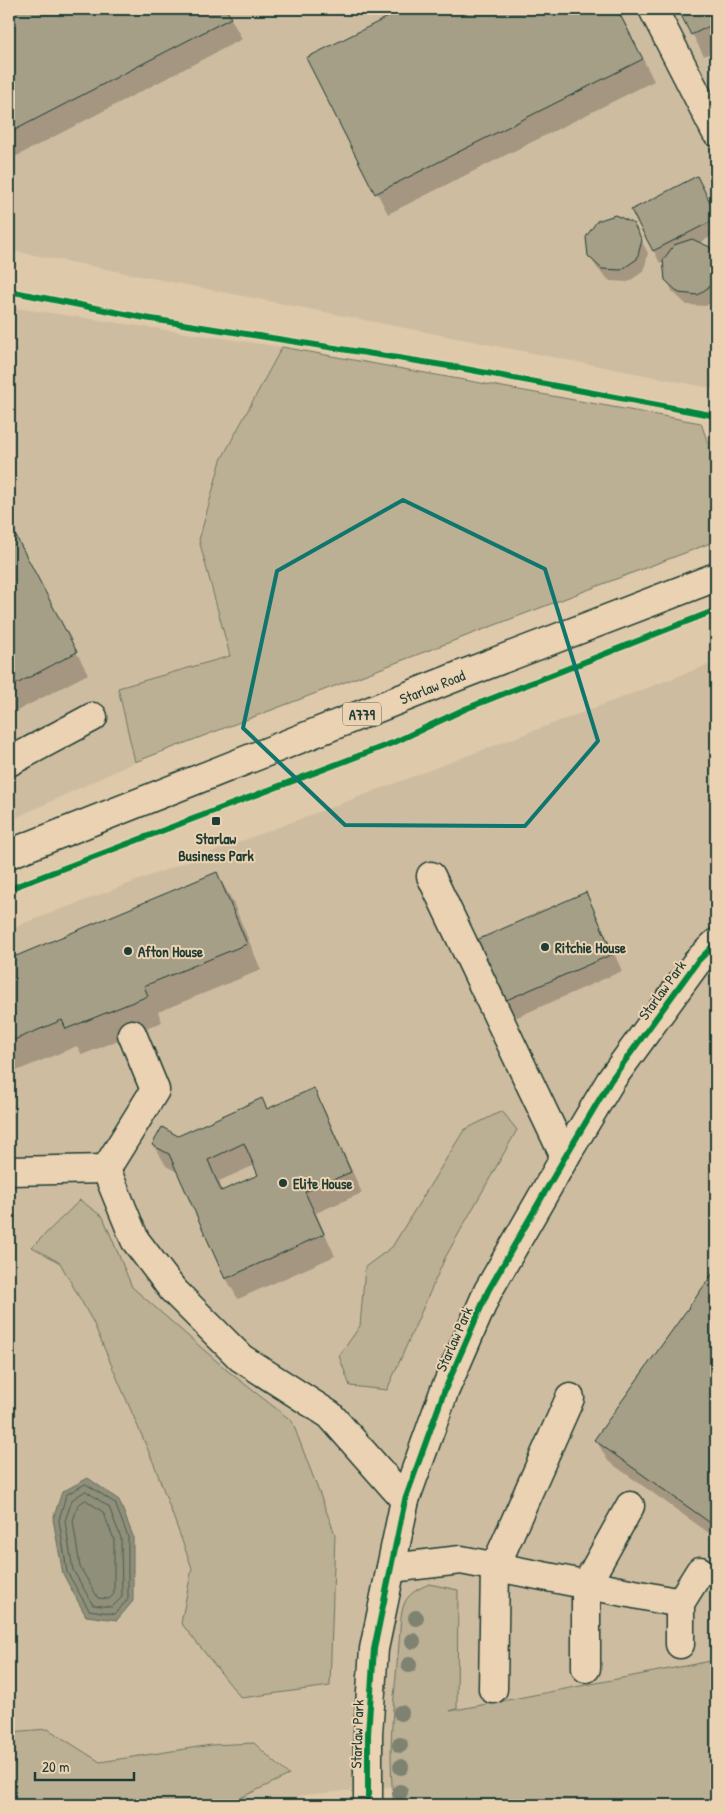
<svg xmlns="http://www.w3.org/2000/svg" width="725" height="1814" font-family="'Patrick Hand',sans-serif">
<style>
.built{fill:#cdbca0}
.green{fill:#bbaf94;stroke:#6d7664}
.water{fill:#8f8f7a;stroke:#626e5e}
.shadow{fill:#0003;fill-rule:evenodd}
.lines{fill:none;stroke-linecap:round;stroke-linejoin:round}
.shore{stroke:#4c5e50;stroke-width:1}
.building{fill:#a59f88;stroke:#1f3d34;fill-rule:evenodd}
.minor-casing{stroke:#1f3d34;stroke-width:31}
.major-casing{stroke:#1f3d34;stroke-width:31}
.minor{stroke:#ead2b2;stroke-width:28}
.major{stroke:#ead2b2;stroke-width:28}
.cycleway-casing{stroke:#ead2b2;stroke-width:9}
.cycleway{stroke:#00873e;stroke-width:6}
.tree{fill:#7e826f}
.marked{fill:none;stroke:#0f766e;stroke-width:4;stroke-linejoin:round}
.poi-dot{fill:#1f3d34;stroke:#ead2b2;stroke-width:2}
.labels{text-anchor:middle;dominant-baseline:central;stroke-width:4;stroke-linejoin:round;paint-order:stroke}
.shield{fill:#ead2b2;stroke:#5c6a5a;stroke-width:1}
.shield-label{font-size:14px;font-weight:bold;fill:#1f3d34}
.street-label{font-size:15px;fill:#1f3d34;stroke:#ead2b2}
.poi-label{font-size:15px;font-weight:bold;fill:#1f3d34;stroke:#ead2b2;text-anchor:start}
</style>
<rect width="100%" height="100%" fill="#dec9aa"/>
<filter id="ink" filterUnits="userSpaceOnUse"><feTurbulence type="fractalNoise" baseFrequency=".02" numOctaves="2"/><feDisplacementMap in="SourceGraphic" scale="10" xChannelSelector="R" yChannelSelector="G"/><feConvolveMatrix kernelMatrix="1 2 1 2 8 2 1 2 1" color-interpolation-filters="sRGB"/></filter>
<g filter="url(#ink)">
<g class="built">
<path d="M 9,9 L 716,9 L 716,389 L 9,250 Z"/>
<path d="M 9,307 L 282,347 L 221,460 L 199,540 L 230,656 L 118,688 L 135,762 L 9,821 Z"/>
<path d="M 716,662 L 716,1805 L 420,1784 L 303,1795 L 283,1805 L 9,1805 L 9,931 L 25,923 Z"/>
</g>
<g class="green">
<path d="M 282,347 L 701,423 L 716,467 L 716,541 L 135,762 L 118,688 L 230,656 L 199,540 L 221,460 Z"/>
<path d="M 502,1111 L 517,1130 L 445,1258 L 387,1390 L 350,1386 L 339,1356 L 360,1326 L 365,1267 L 392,1247 L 464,1130 Z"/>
<path d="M 80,1200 L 103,1217 L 132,1287 L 228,1371 L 292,1421 L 335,1534 L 330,1686 L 241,1698 L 181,1623 L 192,1568 L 154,1464 L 93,1322 L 60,1263 L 32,1247 Z"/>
<path d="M 429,1584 L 458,1590 L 457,1709 L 450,1711 L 716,1660 L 716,1805 L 394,1805 C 387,1752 394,1697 399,1644 C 400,1633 400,1611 405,1602 C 410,1592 420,1588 429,1584 Z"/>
<path d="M 48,1729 L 100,1762 L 211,1745 L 254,1743 L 289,1775 L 236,1800 L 201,1805 L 9,1805 L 9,1732 Z"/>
</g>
<path class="water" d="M 88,1478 L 119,1500 L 133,1536 L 133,1601 L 117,1620 L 86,1616 L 63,1574 L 53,1519 L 62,1492 Z"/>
<g class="shadow">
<path d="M 9,9 L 226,9 L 242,39 L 9,160 Z"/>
<path d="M 407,9 L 618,9 L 654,81 L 388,214 L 308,59 Z"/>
<path d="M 679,9 L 716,9 L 716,50 L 704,56 Z"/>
<path d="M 703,189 L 716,215 L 716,234 L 699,243 L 709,248 L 716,260 L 716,298 L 706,306 L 687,305 L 673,292 L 666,279 L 664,261 L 660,263 L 633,210 Z"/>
<path d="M 639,236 L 648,253 L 644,271 L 628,282 L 610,281 L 597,268 L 589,255 Z"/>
<path d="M 9,524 L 88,674 L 9,715 Z"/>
<path d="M 217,874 L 232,900 L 261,970 L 158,1012 L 162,1022 L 82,1055 L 77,1046 L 9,1074 L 9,960 Z"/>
<path d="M 585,894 L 595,911 L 622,971 L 515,1018 L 505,1001 Z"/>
<path d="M 313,1090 L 325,1111 L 362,1193 L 316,1213 L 335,1256 L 238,1299 L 226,1278 L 179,1173 L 166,1166 L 154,1145 L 267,1110 ZM 255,1165 L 260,1175 L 223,1192 L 219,1181 Z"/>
<path d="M 716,1271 L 716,1538 L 608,1461 L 596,1440 Z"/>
</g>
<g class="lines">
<g class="shore">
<path d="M 86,1484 L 115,1503 L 128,1537 L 128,1599 L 115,1614 L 89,1610 L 67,1572 L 59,1520 L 66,1495 Z"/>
<path d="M 86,1491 L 109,1507 L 121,1538 L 122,1597 L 112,1607 L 93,1605 L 73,1570 L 65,1521 L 72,1500 Z"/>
<path d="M 86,1500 L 103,1512 L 114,1539 L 114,1594 L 109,1599 L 98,1598 L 80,1567 L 73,1521 L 78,1505 Z"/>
</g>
</g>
<g class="building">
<path d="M 9,9 L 226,9 L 231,18 L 9,133 Z"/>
<path d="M 404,9 L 617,9 L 643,59 L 375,194 L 306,58 Z"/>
<path d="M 678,9 L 716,9 L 716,23 L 691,35 Z"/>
<path d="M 697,176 L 716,214 L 716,219 L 653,251 L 631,210 Z"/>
<path d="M 615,215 L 633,223 L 642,240 L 637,259 L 621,270 L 602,269 L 588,256 L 586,237 L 597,221 Z"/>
<path d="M 692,239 L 710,247 L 716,259 L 716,274 L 714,283 L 698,295 L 679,293 L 665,280 L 663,260 L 674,245 Z"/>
<path d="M 9,523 L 77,652 L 9,688 Z"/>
<path d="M 217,872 L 247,944 L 144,986 L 148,996 L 66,1029 L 62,1020 L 9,1042 L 9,959 Z"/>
<path d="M 586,892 L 613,954 L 504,1001 L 477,940 Z"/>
<path d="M 314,1088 L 351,1172 L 305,1192 L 324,1234 L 225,1279 L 169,1154 L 152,1145 L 162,1127 L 178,1136 L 262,1098 L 267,1109 ZM 244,1143 L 258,1175 L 221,1191 L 208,1160 Z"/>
<path d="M 716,1269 L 716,1527 L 594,1440 Z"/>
</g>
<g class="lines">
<defs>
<g id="minor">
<path d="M 653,9 L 716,132"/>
<path d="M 9,762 L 93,717"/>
<path d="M 431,876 L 565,1157"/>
<path d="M 132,1034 L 155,1090 L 106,1169 L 135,1240 L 173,1290 L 241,1358 L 330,1415 L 405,1500"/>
<path d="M 9,1171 L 106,1169"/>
<path d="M 391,1568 L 461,1560 L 680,1603"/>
<path d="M 680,1644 L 680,1603 L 700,1571"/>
<path d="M 586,1668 L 586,1585 L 630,1506"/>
<path d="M 493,1689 L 495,1567 L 570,1398"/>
<path d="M 368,1805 L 368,1734 L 374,1649 L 405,1500 L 444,1392 L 488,1291 L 565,1157 L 611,1080 L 697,962 L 716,943"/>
</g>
<g id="major">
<path id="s1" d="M 9,854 L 461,675 L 716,577"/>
</g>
</defs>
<use href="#minor" class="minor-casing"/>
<use href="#major" class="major-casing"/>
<use href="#minor" class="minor"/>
<use href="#major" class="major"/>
<defs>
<g id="cycleway">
<path d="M 9,291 L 145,318 L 455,367 L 716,416"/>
<path d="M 9,889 L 395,742 L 465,709 L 716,610"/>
<path d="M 368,1805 L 368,1734 L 374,1649 L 405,1500 L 444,1392 L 488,1291 L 565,1157 L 611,1080 L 697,962 L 716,943"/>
</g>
</defs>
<use href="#cycleway" class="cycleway-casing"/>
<use href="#cycleway" class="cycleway"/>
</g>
<g class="tree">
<circle cx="416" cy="1618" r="8"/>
<circle cx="413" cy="1641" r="8"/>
<circle cx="409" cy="1665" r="8"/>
<circle cx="401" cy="1713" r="8"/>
<circle cx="400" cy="1745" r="8"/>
<circle cx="401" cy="1767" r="8"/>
<circle cx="400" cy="1792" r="8"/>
</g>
</g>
<path class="marked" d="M 403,500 L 545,569 L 598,741 L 525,826 L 345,825 L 243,728 L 277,571 Z"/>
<g class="poi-dot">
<rect x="211" y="816" width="10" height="10" rx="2.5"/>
<circle cx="545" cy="947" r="5"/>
<circle cx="128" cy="951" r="5"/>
<circle cx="283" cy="1183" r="5"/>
</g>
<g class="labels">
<rect class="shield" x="343" y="702.5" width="38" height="23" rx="4"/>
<g class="shield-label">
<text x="362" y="714">A779</text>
</g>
<g class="street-label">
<text stroke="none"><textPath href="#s1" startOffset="455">Starlaw Road</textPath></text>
<text transform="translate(662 990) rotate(-54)">Starlaw Park</text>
<text transform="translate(454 1339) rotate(-66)">Starlaw Park</text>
<text transform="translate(357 1734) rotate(-88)">Starlaw Park</text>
</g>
<g class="poi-label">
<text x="216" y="838" text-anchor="middle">Starlaw<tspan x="216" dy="17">Business Park</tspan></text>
<text x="555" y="947">Ritchie House</text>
<text x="138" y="951">Afton House</text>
<text x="293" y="1183">Elite House</text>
</g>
</g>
<rect width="725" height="1814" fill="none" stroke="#ead2b2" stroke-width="30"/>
<rect x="15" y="15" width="695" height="1784" fill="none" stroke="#1f3d34" stroke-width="2" filter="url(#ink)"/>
<path d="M35 1772v8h99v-8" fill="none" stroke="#1f3d34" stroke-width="2.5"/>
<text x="42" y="1772" font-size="15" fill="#1f3d34" stroke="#ead2b2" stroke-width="4" paint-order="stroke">20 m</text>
</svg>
